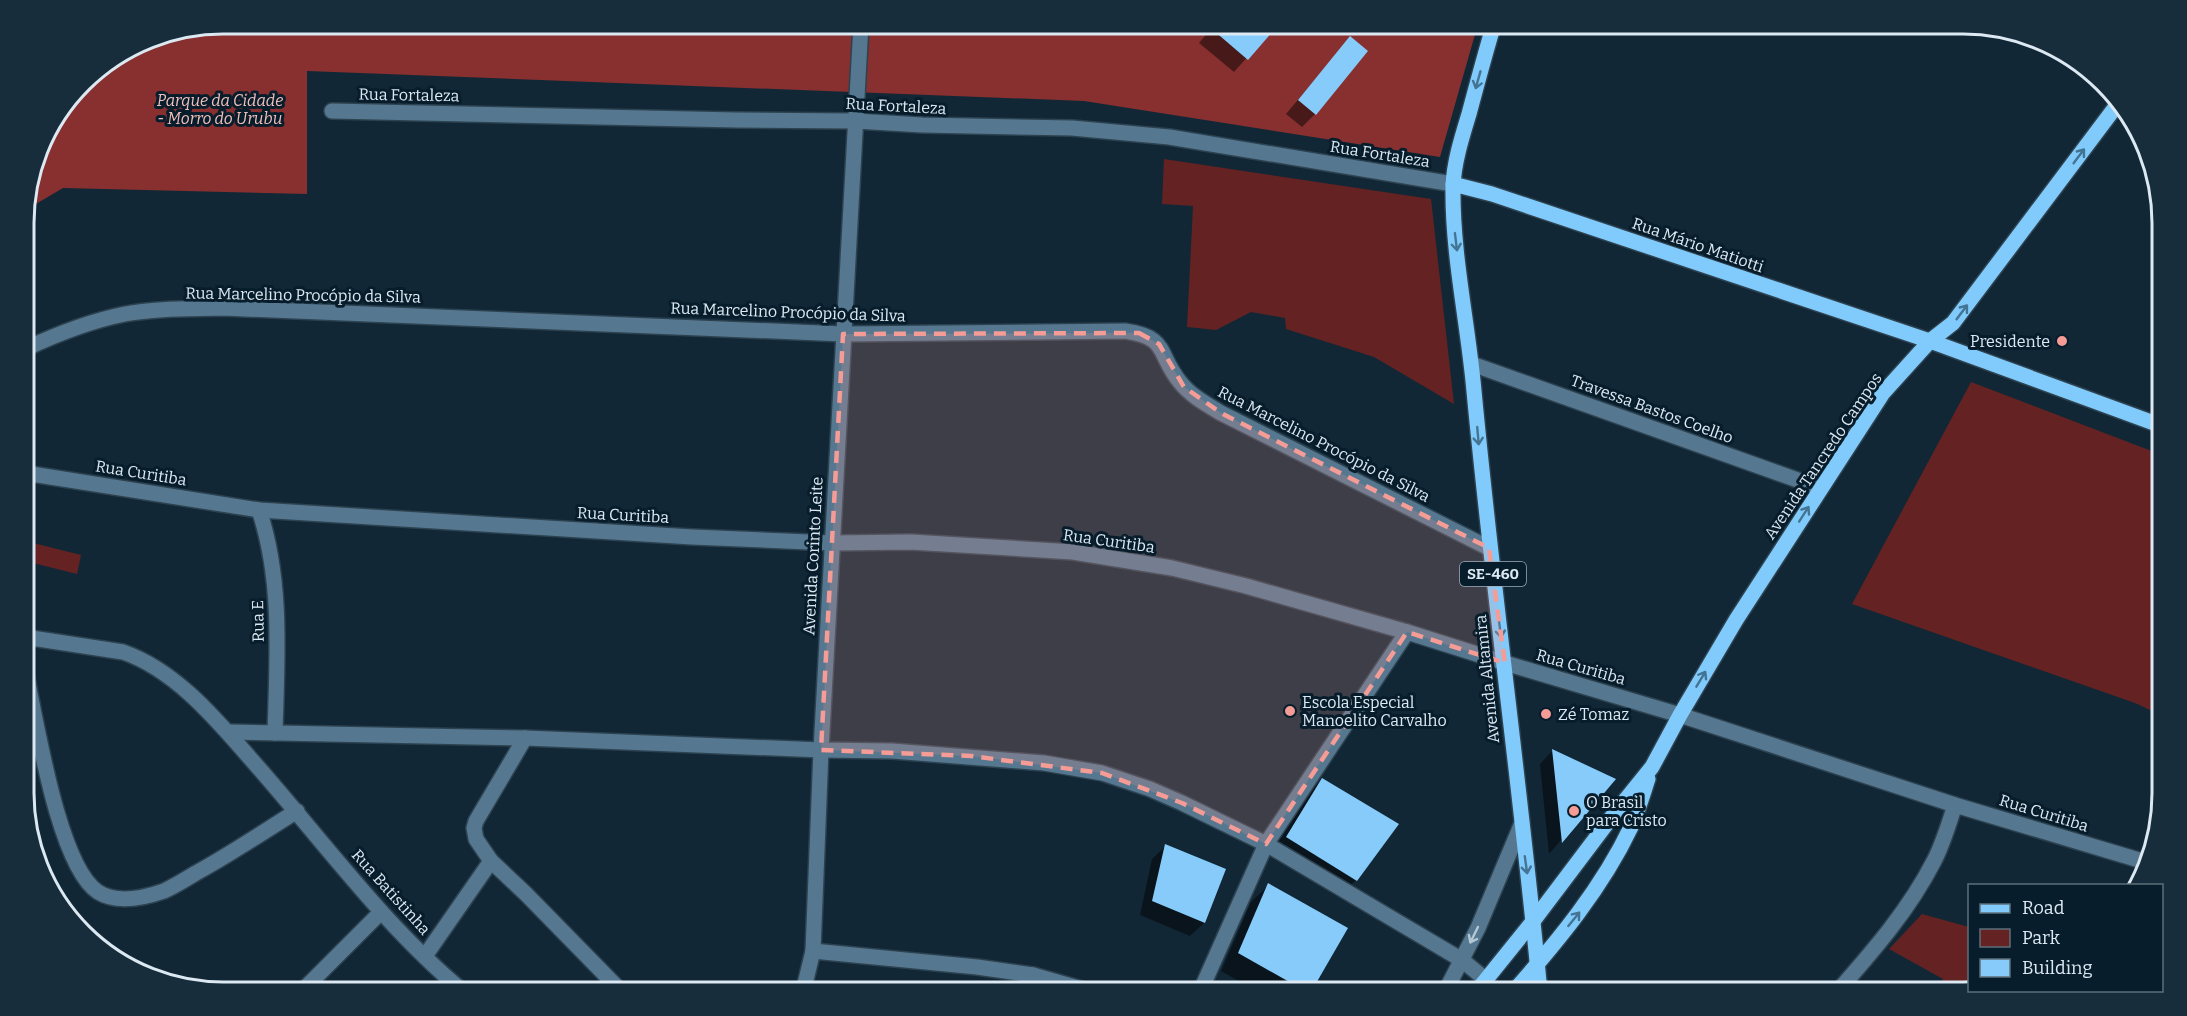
<svg xmlns="http://www.w3.org/2000/svg" width="2187" height="1016" font-family="Bitter,serif">
<style>
.green{fill:#642322}
.forest{fill:#87302f}
.shadow{fill:#0007}
.building{fill:#86cbf9}
.lines{fill:none;stroke-linecap:round;stroke-linejoin:round}
.minor-casing{stroke:#2d4250;stroke-width:18}
.major-casing{stroke:#2d4250;stroke-width:18}
.minor{stroke:#55778f;stroke-width:15}
.major{stroke:#81cbfc;stroke-width:15}
.oneway{stroke:#447494}
.oneway2{stroke:#b4c7d5}
.marked{fill:#f59c96;fill-opacity:0.2;stroke:#f59c96;stroke-width:4.5;stroke-dasharray:12 8;stroke-linejoin:round}
.poi-dot{fill:#f59c96;stroke:#071d2b;stroke-width:2}
.labels{text-anchor:middle;dominant-baseline:central;stroke-width:6;stroke-linejoin:round;paint-order:stroke}
.shield{fill:#071d2b;stroke:#9cacb7;stroke-width:1.5}
.shield-label{font-size:15px;font-weight:bold;fill:#dce9f3}
.street-label{font-size:16px;fill:#dce9f3;stroke:#071d2b}
.park-label{font-size:16px;font-style:italic;fill:#f2bfba;stroke:#071d2b}
.poi-label{font-size:16px;fill:#dce9f3;stroke:#071d2b;text-anchor:start}
.rim{fill:none;stroke:#dce9f3;stroke-width:3}
</style>
<rect width="100%" height="100%" fill="#112735"/>
<g class="green">
<path d="M 1164,159 L 1431,199 L 1454,404 L 1374,357 L 1286,329 L 1285,318 L 1251,312 L 1216,330 L 1187,327 L 1193,206 L 1162,204 Z"/>
<path d="M 1971,382 L 2162,455 L 2163,716 L 2135,703 L 1852,604 Z"/>
<path d="M 25,541 L 81,555 L 77,574 L 25,561 Z"/>
<path d="M 1922,914 L 1969,927 L 1970,990 L 1979,991 L 1937,992 L 1943,979 L 1889,949 Z"/>
</g>
<path class="forest" d="M 224,24 L 1478,24 L 1440,157 L 1084,101 L 307,71 L 307,194 L 63,188 L 24,211 L 44,136 L 92,74 L 148,39 Z"/>
<g class="shadow">
<path d="M 1215,24 L 1277,24 L 1234,72 L 1199,43 Z"/>
<path d="M 1350,38 L 1315,114 L 1302,127 L 1286,114 Z"/>
<path d="M 1552,751 L 1614,779 L 1549,854 L 1540,764 Z"/>
<path d="M 1322,780 L 1356,880 L 1338,897 L 1269,855 L 1304,797 Z"/>
<path d="M 1166,846 L 1224,870 L 1204,923 L 1190,936 L 1140,915 L 1152,859 Z"/>
<path d="M 1269,885 L 1310,992 L 1258,992 L 1221,971 L 1251,902 Z"/>
</g>
<g class="building">
<path d="M 1206,24 L 1279,24 L 1248,60 Z"/>
<path d="M 1350,36 L 1368,51 L 1316,115 L 1298,100 Z"/>
<path d="M 1552,749 L 1616,779 L 1562,843 Z"/>
<path d="M 1322,778 L 1399,824 L 1357,881 L 1286,837 Z"/>
<path d="M 1165,844 L 1226,869 L 1205,923 L 1152,901 Z"/>
<path d="M 1268,883 L 1348,928 L 1311,992 L 1307,992 L 1238,953 Z"/>
</g>
<g class="lines">
<defs>
<g id="minor">
<path d="M 332,111 L 736,120 L 856,121 L 922,125 L 1072,128 L 1169,137 L 1453,184"/>
<path d="M 25,349 C 57,334 90,321 125,314 C 157,308 190,309 223,308 L 843,334 L 1125,331 C 1169,337 1157,354 1180,382 C 1190,395 1206,404 1221,413 L 1489,548"/>
<path d="M 1472,364 L 1820,488"/>
<path d="M 25,473 L 259,510 L 692,537 L 832,543 L 911,542 L 1073,552 L 1172,568 L 1246,586 L 1407,632 L 1505,663 L 1680,715 L 1955,805 L 2149,863"/>
<path d="M 259,510 C 283,581 277,659 275,733"/>
<path d="M 25,637 L 123,652 C 178,671 220,724 257,766 C 323,841 387,929 464,992"/>
<path d="M 25,669 C 36,718 58,866 98,892 C 117,904 144,898 164,891 C 175,886 186,879 196,873 C 231,854 263,832 297,811"/>
<path d="M 228,732 L 525,738 L 821,750 L 892,751 L 1044,763 L 1102,773 L 1150,789 L 1182,803 L 1266,844 L 1462,960 L 1485,979"/>
<path d="M 525,738 L 476,821 L 474,828 L 476,839 L 491,861 L 526,894 L 622,992"/>
<path d="M 813,951 L 977,967 L 1033,975 L 1092,992"/>
<path d="M 425,956 L 491,861"/>
<path d="M 301,992 L 381,912"/>
<path d="M 803,992 L 813,951 L 821,750 L 861,24"/>
<path d="M 1028,992 L 1033,975"/>
<path d="M 1200,992 L 1266,844 L 1407,632"/>
<path d="M 1445,992 L 1478,928 L 1522,823"/>
<path d="M 1837,992 C 1873,951 1909,910 1934,861 C 1943,844 1949,823 1955,805"/>
</g>
<g id="major">
<path d="M 1494,24 C 1485,54 1477,84 1469,114 C 1462,137 1454,162 1453,186 C 1452,254 1468,323 1474,391 C 1493,592 1521,791 1540,992"/>
<path d="M 1453,184 L 1492,194 L 1930,341 L 2162,426"/>
<path d="M 1476,992 L 1534,920 L 1614,814 L 1652,767 L 1680,715 L 1736,620 L 1883,393 L 1930,341 L 1953,323 L 2120,101"/>
<path d="M 1513,992 C 1558,941 1602,888 1631,827 C 1638,811 1643,794 1648,779"/>
</g>
</defs>
<use href="#minor" class="minor-casing"/>
<use href="#major" class="major-casing"/>
<use href="#minor" class="minor"/>
<use href="#major" class="major"/>
</g>
<defs><path id="oneway-shaft" d="M-6 0H5M1.5-3L5.5 0L1.5 3" fill="none" stroke-width="1.6" stroke-linecap="round" stroke-linejoin="round" transform="scale(1.5)"/></defs>
<g class="oneway">
<use href="#oneway-shaft" transform="translate(1478 80) rotate(106)"/>
<use href="#oneway-shaft" transform="translate(2079 156) rotate(-53)"/>
<use href="#oneway-shaft" transform="translate(1456 242) rotate(83)"/>
<use href="#oneway-shaft" transform="translate(1962 312) rotate(-53)"/>
<use href="#oneway-shaft" transform="translate(1478 436) rotate(85)"/>
<use href="#oneway-shaft" transform="translate(1804 514) rotate(-57)"/>
<use href="#oneway-shaft" transform="translate(1500 629) rotate(82)"/>
<use href="#oneway-shaft" transform="translate(1701 679) rotate(-59)"/>
<use href="#oneway-shaft" transform="translate(1526 865) rotate(82)"/>
<use href="#oneway-shaft" transform="translate(1574 919) rotate(-51)"/>
</g>
<use class="oneway2" href="#oneway-shaft" transform="translate(1474 935) rotate(116)"/>
<path class="marked" d="M 1139,333 L 1159,344 L 1184,387 L 1221,413 L 1489,548 L 1505,663 L 1407,632 L 1266,844 L 1182,803 L 1102,773 L 971,756 L 821,750 L 843,334 Z"/>
<g class="poi-dot">
<circle cx="2062" cy="341" r="6"/>
<circle cx="1290" cy="711" r="6"/>
<circle cx="1546" cy="714" r="6"/>
<circle cx="1574" cy="811" r="6"/>
</g>
<g class="labels">
<rect class="shield" x="1460" y="562" width="66" height="24" rx="4.5"/>
<g class="shield-label">
<text x="1493" y="574">SE-460</text>
</g>
<g class="street-label">
<text transform="translate(409 95) rotate(1)">Rua Fortaleza</text>
<text transform="translate(896 106) rotate(3)">Rua Fortaleza</text>
<text transform="translate(1380 154) rotate(9)">Rua Fortaleza</text>
<text transform="translate(1698 245) rotate(19)">Rua Mário Matiotti</text>
<text transform="translate(303 295) rotate(1)">Rua Marcelino Procópio da Silva</text>
<text transform="translate(788 312) rotate(2)">Rua Marcelino Procópio da Silva</text>
<text transform="translate(1652 409) rotate(20)">Travessa Bastos Coelho</text>
<text transform="translate(1324 444) rotate(27)">Rua Marcelino Procópio da Silva</text>
<text transform="translate(1823 456) rotate(-56)">Avenida Tancredo Campos</text>
<text transform="translate(141 473) rotate(9)">Rua Curitiba</text>
<text transform="translate(623 515) rotate(3)">Rua Curitiba</text>
<text transform="translate(1109 541) rotate(8)">Rua Curitiba</text>
<text transform="translate(813 556) rotate(-87)">Avenida Corinto Leite</text>
<text transform="translate(258 621) rotate(-91)">Rua E</text>
<text transform="translate(1581 667) rotate(16)">Rua Curitiba</text>
<text transform="translate(1487 679) rotate(-96)">Avenida Altamira</text>
<text transform="translate(2044 813) rotate(17)">Rua Curitiba</text>
<text transform="translate(391 892) rotate(48)">Rua Batistinha</text>
</g>
<g class="park-label">
<text x="220" y="100">Parque da Cidade<tspan x="220" dy="18">- Morro do Urubu</tspan></text>
</g>
<g class="poi-label">
<text x="2050" y="341" text-anchor="end">Presidente</text>
<text x="1302" y="702">Escola Especial<tspan x="1302" dy="18">Manoelito Carvalho</tspan></text>
<text x="1558" y="714">Zé Tomaz</text>
<text x="1586" y="802">O Brasil<tspan x="1586" dy="18">para Cristo</tspan></text>
</g>
</g>
<path d="M0 0H2187V1016H0ZM223 34H1963A189 189 0 0 1 2152 223V793A189 189 0 0 1 1963 982H223A189 189 0 0 1 34 793V223A189 189 0 0 1 223 34Z" fill="#182d3b" fill-rule="evenodd"/>
<path class="rim" d="M223 34H1963A189 189 0 0 1 2152 223V793A189 189 0 0 1 1963 982H223A189 189 0 0 1 34 793V223A189 189 0 0 1 223 34Z"/>
<rect x="1968" y="884" width="195" height="108" fill="#071d2b" stroke="#5c6f7b" stroke-width="1.5"/>
<rect x="1980" y="904" width="30" height="9" fill="#81cbfc" stroke="#5c6f7b" stroke-width="1.5"/>
<text x="2022" y="914" font-size="18" fill="#dce9f3">Road</text>
<rect x="1980" y="929" width="30" height="18" fill="#642322" stroke="#5c6f7b" stroke-width="1.5"/>
<text x="2022" y="944" font-size="18" fill="#dce9f3">Park</text>
<rect x="1980" y="959" width="30" height="18" fill="#86cbf9" stroke="#5c6f7b" stroke-width="1.5"/>
<text x="2022" y="974" font-size="18" fill="#dce9f3">Building</text>
</svg>
